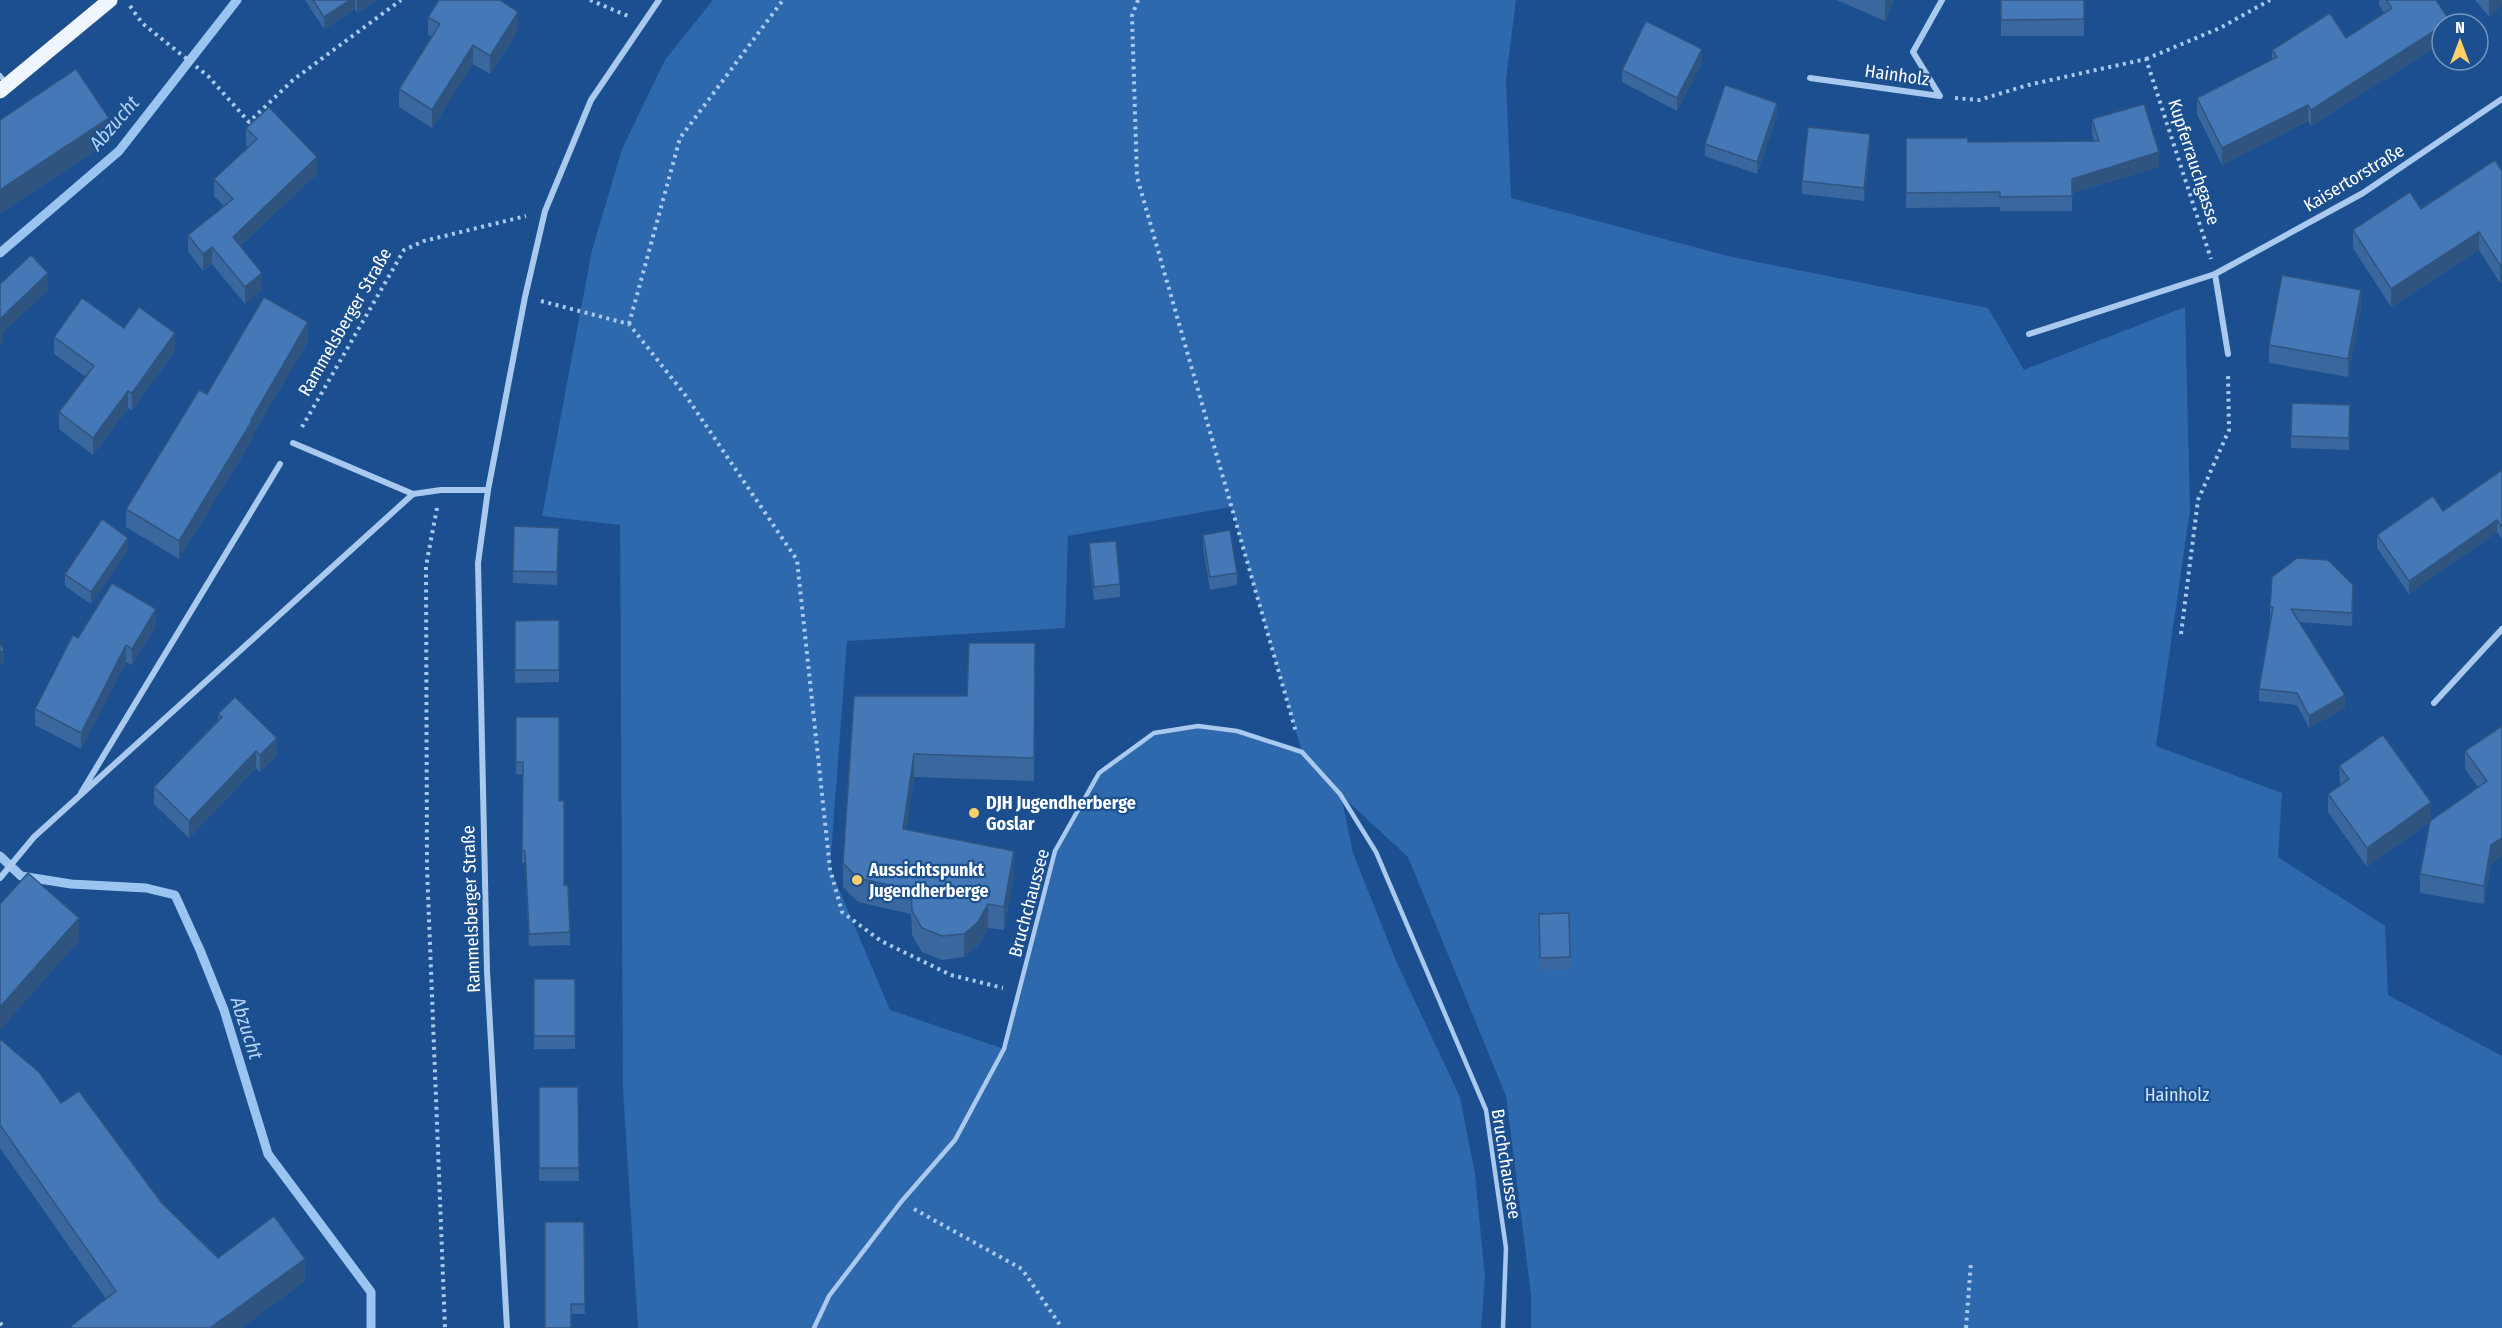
<svg xmlns="http://www.w3.org/2000/svg" width="2502" height="1328" font-family="'Fira Sans Condensed',sans-serif">
<style>
.green{fill:#2e69ad;fill-rule:evenodd}
.lines{fill:none;stroke-linecap:round;stroke-linejoin:round}
.stream{stroke:#9cc4f0;stroke-width:9}
.path{stroke:#a9c9ee;stroke-width:4;stroke-dasharray:3 4.5;stroke-linecap:butt}
.service{stroke:#a9c9ee;stroke-width:4.5}
.minor{stroke:#a9c9ee;stroke-width:6}
.primary{stroke:#f0f6ff;stroke-width:15}
.wall{fill:#3a679d}
.shaded-wall{fill:#305480}
.building{fill:#4478b7;stroke:#305480;stroke-width:1.5}
.poi-dot{fill:#ffd166;stroke:#1b4f8f;stroke-width:2}
.labels{text-anchor:middle;dominant-baseline:central;stroke-width:4.5;stroke-linejoin:round;paint-order:stroke}
.street-label{font-size:18px;fill:#fff;stroke:#1b4f8f}
.poi-label{font-size:18px;font-weight:bold;fill:#fff;stroke:#1b4f8f;text-anchor:start}
.park-label{font-size:18px;fill:#cfe3fa;stroke:#1b4f8f}
.water-label{font-size:20px;font-style:italic;fill:#b5d3f5;stroke:#1b4f8f}
</style>
<rect width="100%" height="100%" fill="#1b4f8f"/>
<path class="green" d="M 713,0 L 1516,0 L 1506,80 L 1511,198 L 1728,256 L 1988,308 L 2024,370 L 2185,307 L 2190,510 L 2156,746 L 2282,793 L 2278,857 L 2385,926 L 2388,995 L 2502,1056 L 2502,1328 L 1531,1328 L 1531,1295 L 1506,1096 L 1408,857 L 1341,795 L 1353,853 L 1396,961 L 1460,1097 L 1475,1174 L 1485,1278 L 1481,1328 L 638,1328 L 623,1089 L 620,525 L 542,516 L 592,250 L 622,149 L 665,60 ZM 1231,507 L 1302,752 L 1237,731 L 1198,726 L 1154,733 L 1099,773 L 1055,851 L 1004,1049 L 890,1010 L 830,868 L 847,641 L 1065,628 L 1068,536 Z"/>
<g class="lines">
<g class="stream">
<path d="M 0,253 L 119,151 L 237,0"/>
<path d="M 0,856 L 21,876 L 71,884 L 146,888 L 175,895 L 200,950 L 224,1010 L 268,1154 L 371,1292 L 371,1328"/>
</g>
<g class="path">
<path d="M 590,0 L 628,16"/>
<path d="M 1138,0 L 1132,16 L 1137,177 L 1296,732"/>
<path d="M 130,6 L 142,23 L 208,76 L 249,122 L 293,80 L 401,0"/>
<path d="M 2146,59 L 2220,28 L 2270,0"/>
<path d="M 1955,98 L 1979,100 L 2028,85 L 2146,59 L 2211,259"/>
<path d="M 541,301 L 629,324 L 686,396 L 797,560 L 830,869 L 842,912 L 881,941 L 951,975 L 1003,988"/>
<path d="M 629,324 L 680,138 L 783,0"/>
<path d="M 302,427 L 404,250 L 424,241 L 526,216"/>
<path d="M 437,508 L 426,566 L 427,868 L 445,1328"/>
<path d="M 2181,634 L 2198,500 L 2229,430 L 2228,372"/>
<path d="M 914,1209 L 1022,1269 L 1062,1328"/>
<path d="M 0,1323 L 5,1328"/>
<path d="M 1966,1328 L 1971,1262"/>
</g>
<g class="service">
<path d="M 0,75 L 6,84"/>
<path d="M 814,1328 L 829,1296 L 901,1202 L 955,1140 L 1004,1049 L 1055,851 L 1099,773 L 1154,733 L 1198,726 L 1237,731 L 1302,752 L 1340,794 L 1376,852 L 1486,1110 L 1506,1248 L 1503,1328"/>
</g>
<g class="minor">
<path d="M 1810,78 L 1940,96 L 1913,52 L 1942,0"/>
<path d="M 2215,274 L 2228,354"/>
<path d="M 2029,334 L 2215,274 L 2363,193 L 2502,99"/>
<path d="M 293,443 L 413,494"/>
<path d="M 2434,703 L 2502,629"/>
<path d="M 81,793 L 280,464"/>
<path d="M 0,878 L 34,837 L 413,494 L 441,490 L 488,490"/>
<path d="M 507,1328 L 487,971 L 478,563 L 488,490 L 525,297 L 545,211 L 591,100 L 659,0"/>
</g>
<path class="primary" d="M 0,91 L 110,0"/>
</g>
<g class="wall">
<path d="M 305,0 L 378,0 L 357,13 L 355,9 L 324,29 Z"/>
<path d="M 1837,0 L 1894,0 L 1885,21 Z"/>
<rect x="2001" y="0" width="83" height="36"/>
<path d="M 2379,0 L 2436,0 L 2450,24 L 2442,24 L 2442,43 L 2311,126 L 2308,121 L 2222,165 L 2197,114 L 2197,98 L 2272,60 L 2272,50 L 2346,38 L 2384,13 L 2379,5 Z"/>
<path d="M 2475,0 L 2502,0 L 2489,17 Z"/>
<path d="M 428,17 L 518,30 L 490,74 L 473,64 L 432,128 L 399,107 L 399,89 L 432,37 L 428,35 Z"/>
<path d="M 1702,62 L 1677,111 L 1622,82 L 1622,70 Z"/>
<path d="M 1777,115 L 1757,174 L 1705,156 L 1705,144 Z"/>
<path d="M 2092,119 L 2159,167 L 2072,193 L 2072,211 L 2000,211 L 2000,207 L 1906,208 L 1906,138 L 1968,142 L 2094,141 L 2092,134 Z"/>
<path d="M 246,128 L 317,174 L 240,246 L 262,290 L 245,304 L 212,264 L 203,271 L 188,251 L 188,235 L 224,206 L 214,196 L 214,179 L 248,147 L 246,145 Z"/>
<path d="M 1870,146 L 1864,201 L 1802,194 L 1802,181 Z"/>
<path d="M 2502,171 L 2502,282 L 2500,283 L 2479,250 L 2391,307 L 2353,248 L 2353,230 L 2421,209 Z"/>
<path d="M 2361,308 L 2348,377 L 2269,363 L 2269,345 Z"/>
<path d="M 124,328 L 175,351 L 132,410 L 128,408 L 93,455 L 59,429 L 59,412 L 86,377 L 54,354 L 54,337 Z"/>
<path d="M 308,341 L 252,436 L 252,440 L 179,559 L 126,527 L 126,509 L 207,394 Z"/>
<path d="M 2350,405 L 2349,450 L 2291,448 L 2291,436 Z"/>
<path d="M 2502,470 L 2502,539 L 2497,532 L 2409,594 L 2377,548 L 2377,535 L 2443,511 Z"/>
<path d="M 559,528 L 557,585 L 513,583 L 513,571 Z"/>
<path d="M 1203,535 L 1237,573 L 1237,585 L 1210,590 L 1203,547 Z"/>
<path d="M 1089,543 L 1120,584 L 1120,597 L 1094,600 L 1089,556 Z"/>
<path d="M 128,550 L 91,604 L 65,586 L 65,574 Z"/>
<path d="M 2353,598 L 2352,626 L 2299,622 L 2345,708 L 2309,728 L 2297,705 L 2259,701 L 2259,689 L 2271,620 L 2270,620 L 2270,607 Z"/>
<path d="M 559,620 L 559,682 L 515,683 L 515,621 Z"/>
<path d="M 156,626 L 132,665 L 126,662 L 81,749 L 35,725 L 35,709 L 78,638 Z"/>
<path d="M 1035,643 L 1034,781 L 914,777 L 906,830 L 1014,875 L 1004,930 L 988,928 L 978,946 L 964,957 L 942,960 L 922,952 L 912,935 L 911,914 L 858,902 L 843,887 L 843,863 L 854,696 L 967,696 Z"/>
<path d="M 218,714 L 277,755 L 260,772 L 256,768 L 189,838 L 154,804 L 154,787 L 218,720 Z"/>
<path d="M 516,717 L 559,801 L 564,885 L 570,932 L 570,945 L 529,946 L 525,863 L 522,863 L 523,774 L 516,774 Z"/>
<path d="M 2502,726 L 2502,856 L 2491,864 L 2484,904 L 2420,893 L 2420,874 L 2478,787 L 2465,769 L 2465,751 Z"/>
<path d="M 2339,766 L 2431,821 L 2367,867 L 2328,812 L 2328,794 L 2340,785 Z"/>
<path d="M 1539,914 L 1570,957 L 1570,970 L 1540,970 Z"/>
<rect x="534" y="979" width="41" height="70"/>
<path d="M 0,1039 L 61,1103 L 218,1258 L 305,1281 L 241,1328 L 71,1328 L 71,1326 L 106,1299 L 0,1148 Z"/>
<path d="M 539,1087 L 578,1087 L 579,1181 L 539,1181 Z"/>
<path d="M 584,1222 L 585,1314 L 571,1314 L 545,1328 Z"/>
</g>
<g class="shaded-wall">
<path d="M 350,0 L 355,0 L 355,9 L 324,29 L 324,17 Z"/>
<path d="M 357,0 L 378,0 L 357,13 Z"/>
<path d="M 1886,0 L 1894,0 L 1885,21 L 1885,2 Z"/>
<path d="M 2489,0 L 2502,0 L 2502,6 L 2489,17 Z"/>
<path d="M 518,12 L 518,30 L 490,74 L 490,56 Z"/>
<path d="M 2442,26 L 2442,43 L 2311,126 L 2311,110 Z"/>
<path d="M 473,45 L 473,64 L 432,128 L 432,110 Z"/>
<path d="M 1702,49 L 1702,62 L 1677,111 L 1677,98 Z"/>
<path d="M 1777,103 L 1777,115 L 1757,174 L 1757,162 Z"/>
<path d="M 2308,105 L 2308,121 L 2222,165 L 2222,148 Z"/>
<path d="M 109,118 L 109,142 L 0,214 L 0,190 Z"/>
<path d="M 1870,134 L 1870,146 L 1864,201 L 1864,188 Z"/>
<path d="M 2159,152 L 2159,167 L 2072,193 L 2072,179 Z"/>
<path d="M 317,157 L 317,174 L 233,253 L 233,237 Z"/>
<path d="M 2479,232 L 2479,250 L 2391,307 L 2391,289 Z"/>
<path d="M 212,247 L 212,264 L 203,271 L 203,254 Z"/>
<path d="M 2502,263 L 2502,282 L 2500,283 L 2500,265 Z"/>
<path d="M 48,273 L 48,290 L 3,333 L 3,342 L 0,345 L 0,319 Z"/>
<path d="M 262,273 L 262,290 L 245,304 L 245,287 Z"/>
<path d="M 2361,290 L 2361,308 L 2348,377 L 2348,359 Z"/>
<path d="M 308,322 L 308,341 L 252,436 L 252,440 L 179,559 L 179,541 Z"/>
<path d="M 175,333 L 175,351 L 132,410 L 132,393 Z"/>
<path d="M 128,391 L 128,408 L 93,455 L 93,438 Z"/>
<path d="M 2497,520 L 2497,532 L 2409,594 L 2409,581 Z"/>
<path d="M 128,538 L 128,550 L 91,604 L 91,592 Z"/>
<path d="M 2353,585 L 2353,598 L 2352,626 L 2352,613 Z"/>
<path d="M 156,609 L 156,626 L 132,665 L 132,649 Z"/>
<path d="M 126,645 L 126,662 L 81,749 L 81,733 Z"/>
<path d="M 4,651 L 4,663 L 0,665 L 0,652 Z"/>
<path d="M 2345,695 L 2345,708 L 2309,728 L 2309,716 Z"/>
<path d="M 277,738 L 277,755 L 260,772 L 260,755 Z"/>
<path d="M 256,751 L 256,768 L 189,838 L 189,821 Z"/>
<path d="M 914,754 L 914,777 L 903,853 L 903,829 Z"/>
<path d="M 2431,802 L 2431,821 L 2367,867 L 2367,848 Z"/>
<path d="M 2502,838 L 2502,856 L 2491,864 L 2484,904 L 2484,886 L 2491,845 Z"/>
<path d="M 1014,851 L 1014,875 L 1004,930 L 1004,907 Z"/>
<path d="M 988,904 L 988,928 L 978,946 L 964,957 L 964,934 Z"/>
<path d="M 79,918 L 79,941 L 0,1030 L 0,1007 Z"/>
<path d="M 305,1259 L 305,1281 L 241,1328 L 210,1328 Z"/>
</g>
<g class="building">
<path d="M 313,0 L 350,0 L 324,17 Z"/>
<path d="M 439,0 L 500,0 L 518,12 L 490,56 L 473,45 L 432,110 L 399,89 L 440,24 L 428,17 Z"/>
<path d="M 2001,0 L 2084,0 L 2084,19 L 2001,20 Z"/>
<path d="M 2386,0 L 2436,0 L 2450,21 L 2445,24 L 2442,24 L 2442,26 L 2311,110 L 2308,105 L 2222,148 L 2197,98 L 2277,57 L 2272,50 L 2330,13 L 2346,38 L 2392,8 Z"/>
<path d="M 1646,21 L 1702,49 L 1677,98 L 1622,70 Z"/>
<path d="M 76,69 L 109,118 L 0,190 L 0,120 Z"/>
<path d="M 1725,85 L 1777,103 L 1757,162 L 1705,144 Z"/>
<path d="M 2144,104 L 2159,152 L 2072,179 L 2072,196 L 2000,197 L 2000,192 L 1906,193 L 1906,138 L 1968,138 L 1968,142 L 2099,141 L 2092,119 Z"/>
<path d="M 269,107 L 317,157 L 233,237 L 262,273 L 245,287 L 212,247 L 203,254 L 188,235 L 233,199 L 214,179 L 257,139 L 246,128 Z"/>
<path d="M 1808,127 L 1870,134 L 1864,188 L 1802,181 Z"/>
<path d="M 2495,160 L 2502,171 L 2502,263 L 2500,265 L 2479,232 L 2391,289 L 2353,230 L 2410,192 L 2421,209 Z"/>
<path d="M 31,255 L 48,273 L 0,319 L 0,284 Z"/>
<path d="M 2282,275 L 2361,290 L 2348,359 L 2269,345 Z"/>
<path d="M 264,297 L 308,322 L 251,420 L 252,421 L 179,541 L 126,509 L 199,390 L 207,394 Z"/>
<path d="M 82,298 L 124,328 L 139,307 L 175,333 L 132,393 L 128,391 L 93,438 L 59,412 L 94,366 L 54,337 Z"/>
<path d="M 2292,403 L 2350,405 L 2349,438 L 2291,436 Z"/>
<path d="M 2502,470 L 2502,527 L 2497,520 L 2409,581 L 2377,535 L 2433,496 L 2443,511 Z"/>
<path d="M 102,519 L 128,538 L 91,592 L 65,574 Z"/>
<path d="M 514,526 L 559,528 L 557,572 L 513,571 Z"/>
<path d="M 1230,530 L 1237,573 L 1210,577 L 1203,535 Z"/>
<path d="M 1116,541 L 1120,584 L 1094,587 L 1089,543 Z"/>
<path d="M 2297,558 L 2328,560 L 2353,585 L 2352,613 L 2291,609 L 2345,695 L 2309,716 L 2297,693 L 2259,689 L 2273,607 L 2270,607 L 2272,577 Z"/>
<path d="M 112,583 L 156,609 L 132,649 L 126,645 L 81,733 L 35,709 L 73,635 L 78,638 Z"/>
<path d="M 559,620 L 559,670 L 515,670 L 515,621 Z"/>
<path d="M 0,641 L 4,651 L 0,652 Z"/>
<path d="M 969,643 L 1035,643 L 1034,758 L 914,754 L 903,829 L 1014,851 L 1004,907 L 988,904 L 978,922 L 964,934 L 942,936 L 922,928 L 912,911 L 911,890 L 858,878 L 843,863 L 854,696 L 967,696 Z"/>
<path d="M 235,697 L 277,738 L 260,755 L 256,751 L 189,821 L 154,787 L 222,717 L 218,714 Z"/>
<path d="M 516,717 L 559,717 L 559,801 L 564,801 L 564,885 L 568,885 L 570,932 L 529,934 L 525,851 L 522,851 L 523,762 L 516,762 Z"/>
<path d="M 2502,726 L 2502,838 L 2491,845 L 2484,886 L 2420,874 L 2430,821 L 2487,781 L 2465,751 Z"/>
<path d="M 2383,735 L 2431,802 L 2367,848 L 2328,794 L 2349,779 L 2339,766 Z"/>
<path d="M 28,873 L 79,918 L 0,1007 L 0,904 Z"/>
<path d="M 1569,913 L 1570,957 L 1540,958 L 1539,914 Z"/>
<rect x="534" y="979" width="41" height="57"/>
<path d="M 0,1039 L 39,1072 L 61,1103 L 79,1091 L 161,1202 L 218,1258 L 274,1216 L 305,1259 L 210,1328 L 72,1328 L 71,1326 L 116,1291 L 0,1125 Z"/>
<path d="M 539,1087 L 578,1087 L 579,1168 L 539,1168 Z"/>
<path d="M 545,1222 L 584,1222 L 585,1304 L 571,1304 L 571,1328 L 545,1328 Z"/>
</g>
<g class="poi-dot">
<circle cx="974" cy="813" r="6"/>
<circle cx="857" cy="880" r="6"/>
</g>
<g class="labels">
<g class="street-label">
<text transform="translate(1897 75) rotate(8)">Hainholz</text>
<text transform="translate(2194 162) rotate(72)">Kupferrauchgasse</text>
<text transform="translate(2354 178) rotate(-31)">Kaisertorstraße</text>
<text transform="translate(345 322) rotate(-60)">Rammelsberger Straße</text>
<text transform="translate(1029 903) rotate(-75)">Bruchchaussee</text>
<text transform="translate(471 909) rotate(-92)">Rammelsberger Straße</text>
<text transform="translate(1506 1164) rotate(81)">Bruchchaussee</text>
</g>
<g class="poi-label">
<text x="986" y="803">DJH Jugendherberge<tspan x="986" dy="21">Goslar</tspan></text>
<text x="869" y="870">Aussichtspunkt<tspan x="869" dy="21">Jugendherberge</tspan></text>
</g>
<g class="park-label">
<text x="2177" y="1095">Hainholz</text>
</g>
<g class="water-label">
<text transform="translate(114 123) rotate(-49)">Abzucht</text>
<text transform="translate(247 1028) rotate(72)">Abzucht</text>
</g>
</g>
<g transform="translate(2460 42)"><circle r="28" fill="#1b4f8f" stroke="#7695bc" stroke-width="1.5"/>
<path d="M0-4.5L10 22L0 15L-10 22Z" fill="#ffd166"/>
<text y="-9" font-size="16" font-weight="bold" text-anchor="middle" fill="#ffffff">N</text>
</g>
</svg>
